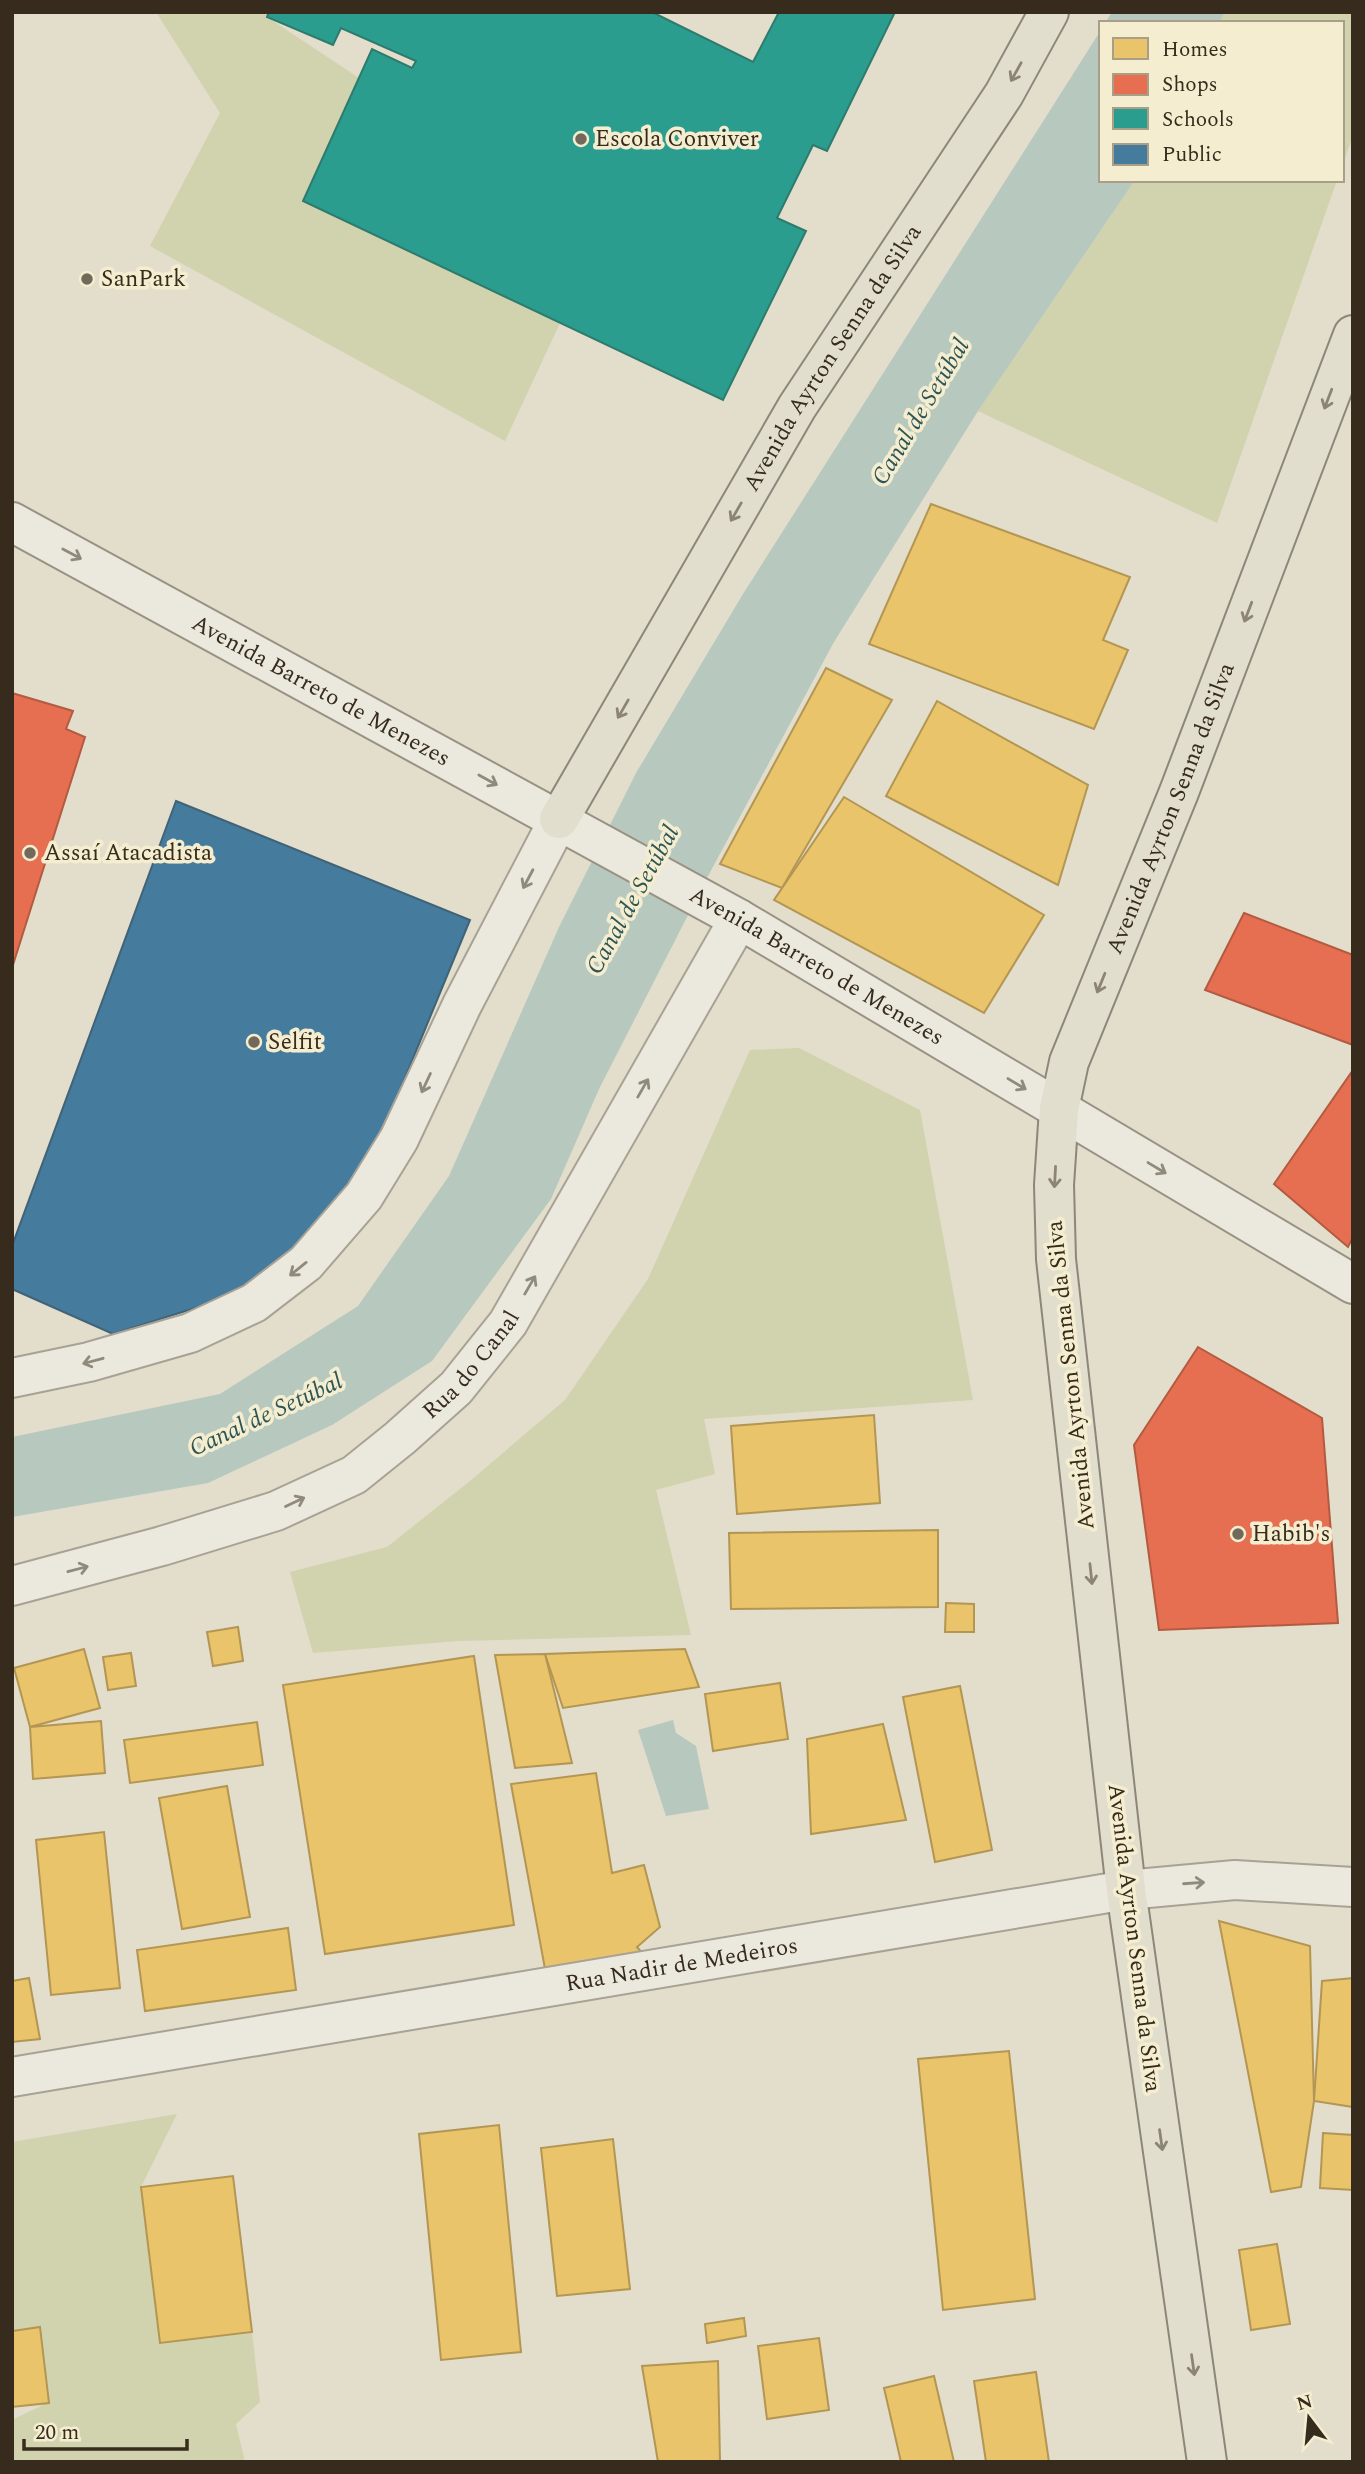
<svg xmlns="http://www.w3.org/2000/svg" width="1365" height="2474" font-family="Spectral,serif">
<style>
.green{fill:#d0d3ad}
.water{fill:#b7c8be}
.homes{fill:#e9c46a;stroke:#b39653;stroke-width:2}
.shops{fill:#e76f51;stroke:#b25b41;stroke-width:2}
.schools{fill:#2a9d8f;stroke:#2e7b6d;stroke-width:2}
.public{fill:#457b9d;stroke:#406377;stroke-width:2}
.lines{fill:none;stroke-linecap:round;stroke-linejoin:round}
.minor-casing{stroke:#a8a295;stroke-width:42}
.tertiary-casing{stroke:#a8a295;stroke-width:42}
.secondary-casing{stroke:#989184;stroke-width:42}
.primary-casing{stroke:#8d877b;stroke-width:42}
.minor{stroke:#ebe8dd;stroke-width:38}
.tertiary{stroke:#ebe8dd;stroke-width:38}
.secondary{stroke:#ebe8dd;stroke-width:38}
.primary{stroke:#e2dece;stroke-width:38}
.oneway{stroke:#8c8476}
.oneway2{stroke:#908a7d}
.poi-dot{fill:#73695a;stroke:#f5edd0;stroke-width:2.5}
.labels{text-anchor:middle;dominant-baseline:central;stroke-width:7;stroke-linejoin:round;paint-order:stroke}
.poi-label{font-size:23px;fill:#362b1d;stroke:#f5edd0;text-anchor:start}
.street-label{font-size:23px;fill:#362b1d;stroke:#f5edd0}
.water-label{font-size:24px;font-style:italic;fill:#2d5555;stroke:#f5edd0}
</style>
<rect width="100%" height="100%" fill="#e3ddcb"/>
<g class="green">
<path d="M 156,12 L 269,12 L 267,17 L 359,78 L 459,274 L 560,323 L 505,441 L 150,246 L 220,113 Z"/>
<path d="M 1225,12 L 1353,12 L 1353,136 L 1342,166 L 1342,23 L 1219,23 Z"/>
<path d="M 1135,180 L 1337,180 L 1217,523 L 978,411 Z"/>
<path d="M 799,1048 L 920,1110 L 973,1400 L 704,1419 L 715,1474 L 656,1490 L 691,1635 L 458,1641 L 313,1653 L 290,1572 L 387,1547 L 470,1481 L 565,1400 L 648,1279 L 750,1050 Z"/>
<path d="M 177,2114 L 141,2187 L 160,2343 L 252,2332 L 260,2402 L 236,2424 L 245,2462 L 12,2462 L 12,2420 L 49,2402 L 40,2328 L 12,2331 L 12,2142 Z"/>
</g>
<g class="water">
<path d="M 1112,12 L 1225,12 L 1219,23 L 1105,23 Z"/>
<path d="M 1101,30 L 1101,180 L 1135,180 L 978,411 L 834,642 L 708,876 L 599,1089 L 551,1199 L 432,1361 L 332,1425 L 208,1483 L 12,1517 L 12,1437 L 220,1394 L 358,1306 L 449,1176 L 559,927 L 636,773 L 743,594 Z"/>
<path d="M 673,1720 L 676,1733 L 696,1746 L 709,1809 L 666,1816 L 638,1730 Z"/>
</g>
<g class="homes">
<path d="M 931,504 L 1130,577 L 1103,640 L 1128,650 L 1094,729 L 869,644 Z"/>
<path d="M 826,668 L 892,700 L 782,888 L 720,864 Z"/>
<path d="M 937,701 L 1088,785 L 1058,885 L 886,796 Z"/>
<path d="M 844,797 L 1044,915 L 984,1013 L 774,900 Z"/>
<path d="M 874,1415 L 880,1503 L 737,1514 L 731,1426 Z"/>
<path d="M 938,1530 L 938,1607 L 731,1609 L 729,1533 Z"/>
<path d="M 946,1603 L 974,1604 L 974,1632 L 945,1632 Z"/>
<path d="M 238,1627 L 243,1661 L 213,1666 L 207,1632 Z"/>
<path d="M 84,1649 L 100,1708 L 30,1727 L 14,1668 Z"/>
<path d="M 685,1649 L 699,1687 L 563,1708 L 545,1654 Z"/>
<path d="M 131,1653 L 136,1686 L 108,1690 L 103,1657 Z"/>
<path d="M 545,1654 L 572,1763 L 515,1768 L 495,1655 Z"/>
<path d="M 474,1656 L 514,1925 L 325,1954 L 283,1685 Z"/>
<path d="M 780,1683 L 788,1739 L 713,1751 L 705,1694 Z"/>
<path d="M 960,1686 L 992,1850 L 935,1862 L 903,1697 Z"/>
<path d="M 101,1721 L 105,1773 L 33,1779 L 30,1727 Z"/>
<path d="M 257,1722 L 263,1765 L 130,1783 L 124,1740 Z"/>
<path d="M 883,1724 L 906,1820 L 811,1834 L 807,1739 Z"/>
<path d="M 596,1773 L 612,1873 L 644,1865 L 660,1927 L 637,1947 L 644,1955 L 545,1969 L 511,1784 Z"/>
<path d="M 227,1786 L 250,1917 L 182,1929 L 159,1798 Z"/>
<path d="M 104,1832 L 120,1988 L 51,1995 L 36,1840 Z"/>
<path d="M 1219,1921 L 1310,1946 L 1314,2101 L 1301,2187 L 1271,2192 Z"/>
<path d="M 288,1928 L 296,1990 L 145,2011 L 137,1950 Z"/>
<path d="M 29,1978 L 40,2039 L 12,2042 L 12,1981 Z"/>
<path d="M 1353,1978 L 1353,2107 L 1314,2101 L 1322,1981 Z"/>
<path d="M 1009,2051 L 1035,2299 L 943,2310 L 918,2059 Z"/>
<path d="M 499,2125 L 521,2352 L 441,2360 L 419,2134 Z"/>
<path d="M 1323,2133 L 1353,2135 L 1353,2190 L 1320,2188 Z"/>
<path d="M 613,2139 L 630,2289 L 557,2296 L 541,2148 Z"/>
<path d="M 233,2176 L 252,2332 L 160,2343 L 141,2187 Z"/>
<path d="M 1277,2244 L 1290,2324 L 1251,2330 L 1239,2250 Z"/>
<path d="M 744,2318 L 746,2336 L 707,2343 L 705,2324 Z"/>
<path d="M 40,2327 L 49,2403 L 12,2407 L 12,2331 Z"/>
<path d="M 819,2338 L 829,2410 L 767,2419 L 758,2346 Z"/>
<path d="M 718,2361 L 720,2462 L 658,2462 L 642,2366 Z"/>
<path d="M 1036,2372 L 1049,2462 L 986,2462 L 974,2381 Z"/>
<path d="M 934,2376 L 954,2462 L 901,2462 L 884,2388 Z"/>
</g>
<g class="shops">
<path d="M 12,693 L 73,711 L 66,729 L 85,737 L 12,968 Z"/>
<path d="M 1244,913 L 1353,955 L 1353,1045 L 1205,990 Z"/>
<path d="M 1353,1070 L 1353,1237 L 1348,1247 L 1274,1184 Z"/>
<path d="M 1198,1347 L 1322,1418 L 1338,1623 L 1159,1630 L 1134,1445 Z"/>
</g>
<path class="schools" d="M 269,12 L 652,12 L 753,62 L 779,12 L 895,12 L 827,151 L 813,145 L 777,218 L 806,231 L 723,400 L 303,201 L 372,49 L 412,68 L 416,61 L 341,28 L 333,45 L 267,17 Z"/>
<path class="public" d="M 176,801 L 470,920 L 370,1163 L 289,1255 L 253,1281 L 217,1301 L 113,1334 L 12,1289 L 12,1246 Z"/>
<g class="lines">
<defs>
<g id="minor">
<path id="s1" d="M 12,2077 L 1126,1890 L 1235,1880 L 1353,1887"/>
</g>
<g id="tertiary">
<path d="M 12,1378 L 89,1362 L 190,1333 L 254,1303 L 306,1263 L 364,1196 L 399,1139 L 462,1005 L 559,819"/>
<path id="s2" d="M 12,1586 L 162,1546 L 276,1511 L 354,1475 L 400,1438 L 456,1388 L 508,1323 L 739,919"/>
</g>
<g id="secondary">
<path id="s3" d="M 12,522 L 739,919 L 1353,1284"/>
</g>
<g id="primary">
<path id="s4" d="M 559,819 L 797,407 L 1004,94 L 1049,12"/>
<path id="s5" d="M 1207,2462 L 1126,1890 L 1056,1259 L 1054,1185 L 1059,1109 L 1069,1062 L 1179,792 L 1353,335"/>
</g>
</defs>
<use href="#minor" class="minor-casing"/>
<use href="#tertiary" class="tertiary-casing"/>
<use href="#secondary" class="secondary-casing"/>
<use href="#primary" class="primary-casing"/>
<use href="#minor" class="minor"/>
<use href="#tertiary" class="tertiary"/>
<use href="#secondary" class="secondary"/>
<use href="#primary" class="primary"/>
</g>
<defs><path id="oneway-shaft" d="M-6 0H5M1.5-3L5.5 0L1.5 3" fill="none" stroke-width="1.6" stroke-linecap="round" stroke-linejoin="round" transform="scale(1.75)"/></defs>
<g class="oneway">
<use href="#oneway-shaft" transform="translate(1016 72) rotate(119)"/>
<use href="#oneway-shaft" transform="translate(1328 399) rotate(111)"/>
<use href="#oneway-shaft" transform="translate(736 512) rotate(120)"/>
<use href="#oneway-shaft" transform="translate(1248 612) rotate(111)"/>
<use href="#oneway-shaft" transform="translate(623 709) rotate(120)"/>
<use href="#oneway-shaft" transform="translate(1101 983) rotate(112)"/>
<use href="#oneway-shaft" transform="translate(1055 1177) rotate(93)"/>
<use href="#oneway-shaft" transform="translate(1091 1574) rotate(84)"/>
<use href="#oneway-shaft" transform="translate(1161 2140) rotate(82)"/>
<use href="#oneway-shaft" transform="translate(1193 2365) rotate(82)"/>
</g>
<g class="oneway2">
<use href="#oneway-shaft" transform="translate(72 554) rotate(28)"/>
<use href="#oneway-shaft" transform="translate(488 780) rotate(29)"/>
<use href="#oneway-shaft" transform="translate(528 879) rotate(118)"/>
<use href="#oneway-shaft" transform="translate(426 1083) rotate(115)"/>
<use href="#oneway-shaft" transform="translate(1017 1084) rotate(31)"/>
<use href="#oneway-shaft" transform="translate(643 1088) rotate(-60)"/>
<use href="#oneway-shaft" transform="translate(1157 1168) rotate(31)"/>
<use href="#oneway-shaft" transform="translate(298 1269) rotate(141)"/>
<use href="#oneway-shaft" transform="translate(530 1285) rotate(-60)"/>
<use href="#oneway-shaft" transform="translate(93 1361) rotate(165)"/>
<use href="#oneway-shaft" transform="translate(295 1502) rotate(-25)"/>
<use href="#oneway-shaft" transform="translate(78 1569) rotate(-15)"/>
<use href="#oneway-shaft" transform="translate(1194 1883) rotate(-4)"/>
</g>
<g class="poi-dot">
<circle cx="581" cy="139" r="7"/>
<circle cx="87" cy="279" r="7"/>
<circle cx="30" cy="853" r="7"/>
<circle cx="254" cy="1042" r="7"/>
<circle cx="1238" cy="1534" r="7"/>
</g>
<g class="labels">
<g class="poi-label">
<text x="595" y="139">Escola Conviver</text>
<text x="101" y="279">SanPark</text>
<text x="44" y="853">Assaí Atacadista</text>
<text x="268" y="1042">Selfit</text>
<text x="1252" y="1534">Habib's</text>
</g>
<g class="street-label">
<text stroke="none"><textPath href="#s4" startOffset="536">Avenida Ayrton Senna da Silva</textPath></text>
<text stroke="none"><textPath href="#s3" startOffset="352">Avenida Barreto de Menezes</textPath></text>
<text stroke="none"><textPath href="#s5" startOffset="1684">Avenida Ayrton Senna da Silva</textPath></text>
<text stroke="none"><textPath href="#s3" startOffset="919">Avenida Barreto de Menezes</textPath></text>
<text stroke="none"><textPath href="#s2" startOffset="522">Rua do Canal</textPath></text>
<text transform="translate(1071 1375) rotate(-96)">Avenida Ayrton Senna da Silva</text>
<text transform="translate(1134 1938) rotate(83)">Avenida Ayrton Senna da Silva</text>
<text stroke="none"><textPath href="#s1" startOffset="679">Rua Nadir de Medeiros</textPath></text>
</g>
<g class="water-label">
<text transform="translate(921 412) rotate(-59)">Canal de Setúbal</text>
<text transform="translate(633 900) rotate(-61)">Canal de Setúbal</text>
<text transform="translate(266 1415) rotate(-25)">Canal de Setúbal</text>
</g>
</g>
<rect width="1365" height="2474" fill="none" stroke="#362b1d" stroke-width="28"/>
<rect x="1099" y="21" width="245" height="161" fill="#f5edd0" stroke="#a99f88" stroke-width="2"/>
<rect x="1113" y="38" width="35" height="21" fill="#e9c46a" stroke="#a99f88" stroke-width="2"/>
<text x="1162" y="56" font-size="21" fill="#362b1d">Homes</text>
<rect x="1113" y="74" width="35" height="21" fill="#e76f51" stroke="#a99f88" stroke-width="2"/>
<text x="1162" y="91" font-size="21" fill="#362b1d">Shops</text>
<rect x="1113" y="108" width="35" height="21" fill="#2a9d8f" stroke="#a99f88" stroke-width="2"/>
<text x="1162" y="126" font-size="21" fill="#362b1d">Schools</text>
<rect x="1113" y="144" width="35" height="21" fill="#457b9d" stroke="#a99f88" stroke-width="2"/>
<text x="1162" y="161" font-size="21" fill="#362b1d">Public</text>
<g transform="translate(1309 2418) rotate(344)" stroke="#f5edd0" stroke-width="5" paint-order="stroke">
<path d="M0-5L12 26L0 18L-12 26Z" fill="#362b1d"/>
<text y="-10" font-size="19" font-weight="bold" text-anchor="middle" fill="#362b1d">N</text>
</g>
<path d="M24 2439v10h163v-10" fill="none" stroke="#362b1d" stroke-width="3.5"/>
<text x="35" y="2439" font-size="21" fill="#362b1d" stroke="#f5edd0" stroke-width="5" paint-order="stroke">20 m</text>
</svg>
